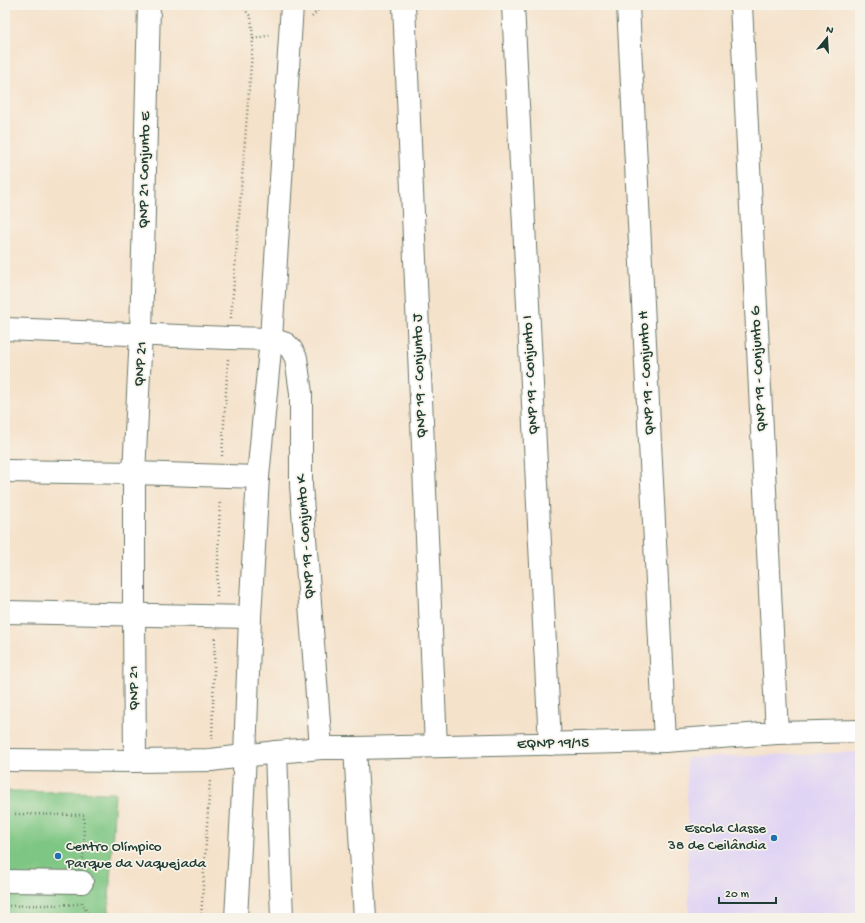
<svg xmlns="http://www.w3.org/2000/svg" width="865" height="923" font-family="'Gochi Hand',sans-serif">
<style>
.built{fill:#e0d4f4}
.green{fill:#7ec683;stroke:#4e825c}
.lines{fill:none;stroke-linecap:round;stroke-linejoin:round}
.minor-casing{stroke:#6a7769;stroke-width:24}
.path{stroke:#6a7769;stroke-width:2.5;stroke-dasharray:1 3;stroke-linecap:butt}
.minor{stroke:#fff;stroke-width:22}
.poi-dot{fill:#1f6fb2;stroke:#f7f3e8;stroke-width:1.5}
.labels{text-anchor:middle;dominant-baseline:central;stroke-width:3.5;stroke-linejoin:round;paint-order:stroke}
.street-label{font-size:15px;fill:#1f3d34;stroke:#f7f3e8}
.poi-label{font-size:15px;fill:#1f3d34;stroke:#f7f3e8;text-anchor:end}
</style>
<rect width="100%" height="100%" fill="#f7f3e8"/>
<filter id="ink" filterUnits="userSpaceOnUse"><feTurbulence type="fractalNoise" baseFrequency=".025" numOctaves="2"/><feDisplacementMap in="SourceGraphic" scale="8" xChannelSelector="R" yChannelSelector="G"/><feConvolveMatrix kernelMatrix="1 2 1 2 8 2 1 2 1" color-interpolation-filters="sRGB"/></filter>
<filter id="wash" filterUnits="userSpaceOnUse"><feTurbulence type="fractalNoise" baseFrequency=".012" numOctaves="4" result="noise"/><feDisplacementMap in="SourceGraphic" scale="16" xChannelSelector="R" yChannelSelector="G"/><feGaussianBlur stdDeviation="0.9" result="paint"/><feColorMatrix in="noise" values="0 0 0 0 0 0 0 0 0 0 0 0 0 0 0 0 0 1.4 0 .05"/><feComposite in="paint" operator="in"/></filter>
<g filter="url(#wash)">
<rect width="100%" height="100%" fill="#f5e2cb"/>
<path class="built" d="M 860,752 L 860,918 L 689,918 L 686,758 Z"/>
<path class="green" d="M 5,791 L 115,793 L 108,918 L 5,918 Z"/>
</g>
<g filter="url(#ink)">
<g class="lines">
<defs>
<g id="minor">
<path d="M 404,5 L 436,746"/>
<path d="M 513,5 L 550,744"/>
<path d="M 628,5 L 665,741"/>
<path d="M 741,5 L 777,733"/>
<path d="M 5,329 L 229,338 L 271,339 L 286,344 L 291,349 L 296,358 L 301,393 L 301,485 L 321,748"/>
<path d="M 5,471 L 134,473 L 258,477"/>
<path d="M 5,612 L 250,617"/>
<path d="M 355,748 L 365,918"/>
<path d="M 276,752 L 282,918"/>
<path d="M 5,760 L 135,761 L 211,760 L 276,752 L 321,748 L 355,748 L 665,741 L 777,733 L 860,731"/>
<path d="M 135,761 L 134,614 L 134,473 L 141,334 L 149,5"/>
<path d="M 5,881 L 82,882"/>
<path d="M 236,918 L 245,756 L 250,617 L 258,477 L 271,339 L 292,5"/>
</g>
</defs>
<use href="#minor" class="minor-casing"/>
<g class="path">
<path d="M 312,17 L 322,5"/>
<path d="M 253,39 L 270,35"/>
<path d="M 231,318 L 253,39 L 251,17 L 241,5"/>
<path d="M 222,456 L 228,359"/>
<path d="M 217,596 L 220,497"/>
<path d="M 212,739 L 215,637"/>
<path d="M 15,814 L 84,815 L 83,863"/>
<path d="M 82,902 L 82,904 L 91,918"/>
<path d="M 5,906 L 79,904"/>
<path d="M 201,918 L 210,780"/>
</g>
<use href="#minor" class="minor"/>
</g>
</g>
<g class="poi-dot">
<circle cx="774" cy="838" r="4"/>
<circle cx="58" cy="856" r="4"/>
</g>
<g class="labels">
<g class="street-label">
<text transform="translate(145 170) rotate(-89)">QNP 21 Conjunto E</text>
<text transform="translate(141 364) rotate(-86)">QNP 21</text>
<text transform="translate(759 369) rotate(-93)">QNP 19 - Conjunto G</text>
<text transform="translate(647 373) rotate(-93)">QNP 19 - Conjunto H</text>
<text transform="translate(531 375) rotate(-93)">QNP 19 - Conjunto I</text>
<text transform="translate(420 376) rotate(-92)">QNP 19 - Conjunto J</text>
<text transform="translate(306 537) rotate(-94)">QNP 19 - Conjunto K</text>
<text transform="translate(134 688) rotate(-90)">QNP 21</text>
<text transform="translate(553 744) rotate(-1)">EQNP 19/15</text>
</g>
<g class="poi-label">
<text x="766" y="829">Escola Classe<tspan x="766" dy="17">38 de Ceilândia</tspan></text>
<text x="66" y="847" text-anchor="start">Centro Olímpico<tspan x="66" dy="17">Parque da Vaquejada</tspan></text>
</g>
</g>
<rect width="865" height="923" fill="none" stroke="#f7f3e8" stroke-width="20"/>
<g transform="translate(827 38) rotate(18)" stroke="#f7f3e8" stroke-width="3" paint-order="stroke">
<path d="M0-3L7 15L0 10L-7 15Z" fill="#1f3d34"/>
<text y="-6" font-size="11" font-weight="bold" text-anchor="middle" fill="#1f3d34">N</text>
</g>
<path d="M719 897v6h57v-6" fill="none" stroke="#1f3d34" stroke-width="2"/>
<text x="725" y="897" font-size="12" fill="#1f3d34" stroke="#f7f3e8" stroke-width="3" paint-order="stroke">20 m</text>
</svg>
